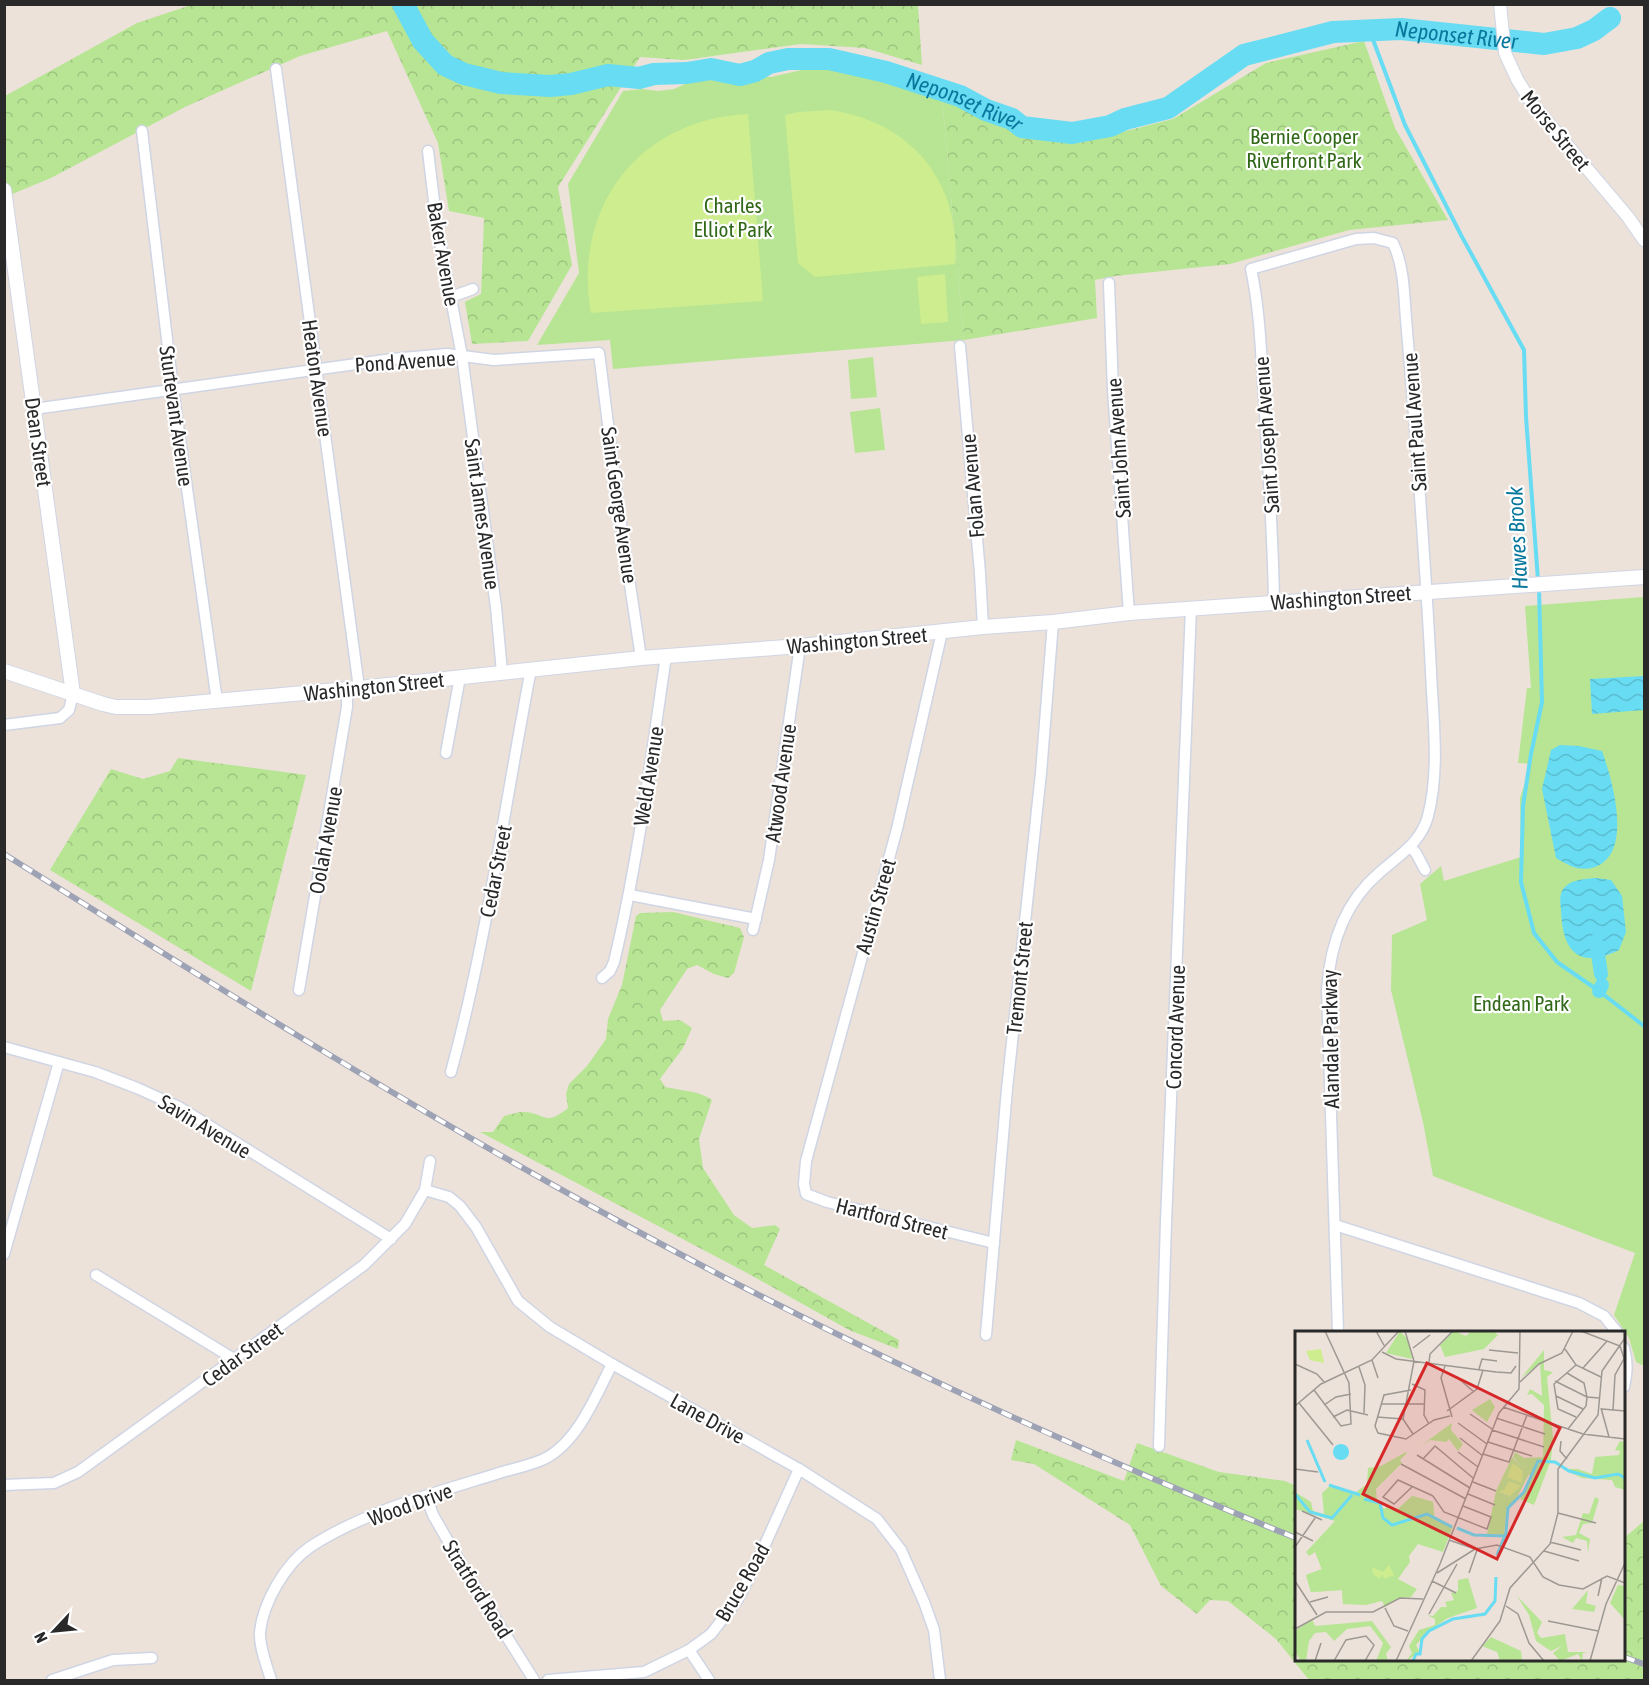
<svg xmlns="http://www.w3.org/2000/svg" width="1649" height="1685" font-family="'Asap Condensed',sans-serif">
<style>
.forest{fill:url(#forest-crowns)}
.park{fill:#b7e594}
.pitch{fill:#ceed8f}
.water{fill:url(#water-waves)}
.lines{fill:none;stroke-linecap:round;stroke-linejoin:round}
.stream{stroke:#68dcf3;stroke-width:4}
.canal{stroke:#68dcf3;stroke-width:14}
.river{stroke:#68dcf3;stroke-width:22}
.minor-casing{stroke:#cfd5e3;stroke-width:13}
.tertiary-casing{stroke:#cfd5e3;stroke-width:14}
.secondary-casing{stroke:#cfd5e3;stroke-width:16}
.minor{stroke:#fff;stroke-width:10}
.tertiary{stroke:#fff;stroke-width:12}
.secondary{stroke:#fff;stroke-width:14}
.rail-casing{stroke:#9da2b4;stroke-width:6}
.rail{stroke:#fff;stroke-width:4;stroke-dasharray:11;stroke-linecap:butt}
.labels{text-anchor:middle;dominant-baseline:central;stroke-width:4.5;stroke-linejoin:round;paint-order:stroke}
.street-label{font-size:21px;fill:#292929;stroke:#fff}
.park-label{font-size:21px;fill:#306817;stroke:#fff}
.water-label{font-size:22px;font-style:italic;fill:#08799d;stroke:#fff}
.inset-river{fill:none;stroke:#68dcf3;stroke-width:3}
.inset-road{fill:none;stroke:#9e9893;stroke-width:1.5}
.view{fill:#d62828;fill-opacity:0.15;stroke:#d62828;stroke-width:3}
.inset-edge{fill:none;stroke:#292929;stroke-width:3}
</style>
<defs>
<pattern id="forest-crowns" width="20" height="18" patternUnits="userSpaceOnUse" patternTransform="scale(1.5)"><rect width="20" height="18" fill="#b7e594"/><path d="M2 6a3 3 0 1 1 6 0M12 15a3 3 0 1 1 6 0" fill="none" stroke="#9dc480"/></pattern>
<pattern id="water-waves" width="16" height="10" patternUnits="userSpaceOnUse" patternTransform="scale(1.5)"><rect width="16" height="10" fill="#68dcf3"/><path d="M0 5q4-4 8 0t8 0" fill="none" stroke="#5abdd0"/></pattern>
</defs>
<rect width="100%" height="100%" fill="#ece2da"/>
<g class="forest">
<path d="M 191,5 L 918,5 L 922,65 L 865,48 L 801,44 L 684,60 L 640,57 L 558,187 L 572,265 L 528,341 L 472,344 L 465,302 L 481,294 L 484,218 L 449,211 L 438,143 L 387,31 L 300,56 L 185,107 L 51,178 L 5,197 L 5,96 L 137,23 Z"/>
<path d="M 1364,41 L 1395,128 L 1448,220 L 1349,230 L 1230,264 L 1115,276 L 1095,280 L 1097,318 L 964,340 L 942,97 L 1024,137 L 1079,143 L 1173,119 L 1266,63 Z"/>
<path d="M 178,758 L 306,775 L 251,991 L 50,870 L 111,769 L 143,779 L 170,771 Z"/>
<path d="M 673,912 L 740,928 L 744,937 L 734,973 L 728,978 L 714,974 L 697,965 L 687,969 L 660,1010 L 663,1021 L 680,1020 L 692,1028 L 683,1048 L 660,1079 L 665,1087 C 681,1091 698,1090 712,1100 L 699,1139 L 703,1168 L 734,1215 L 752,1228 L 775,1225 L 780,1229 L 764,1265 L 899,1340 L 898,1349 L 849,1330 L 749,1274 L 480,1132 L 493,1132 L 504,1116 C 510,1115 517,1112 523,1112 C 546,1112 543,1128 568,1108 L 566,1094 L 569,1084 L 587,1066 L 606,1039 L 608,1019 L 622,985 L 636,916 L 640,913 Z"/>
<path d="M 1016,1440 L 1124,1481 L 1137,1443 L 1219,1472 L 1285,1481 L 1296,1486 L 1296,1660 L 1624,1660 L 1624,1538 L 1644,1521 L 1644,1680 L 1309,1680 L 1276,1639 L 1228,1601 L 1210,1600 L 1197,1614 L 1161,1586 L 1130,1525 L 1034,1464 L 1011,1460 Z"/>
</g>
<g class="park">
<path d="M 828,64 L 942,97 L 964,340 L 613,369 L 610,340 L 537,345 L 579,273 L 568,184 L 623,91 L 642,89 L 658,91 L 674,89 L 694,80 L 724,76 L 771,77 Z"/>
<path d="M 873,357 L 877,397 L 851,399 L 848,360 Z"/>
<path d="M 880,408 L 885,450 L 855,453 L 850,412 Z"/>
<path d="M 1644,597 L 1644,1366 L 1636,1362 L 1629,1338 L 1614,1315 L 1635,1253 L 1433,1176 L 1423,1122 L 1391,990 L 1392,935 L 1427,920 L 1420,884 L 1441,866 L 1444,881 L 1521,857 L 1520,798 L 1531,764 L 1518,763 L 1527,688 L 1531,688 L 1525,606 Z"/>
</g>
<g class="pitch">
<path d="M 829,110 C 911,121 961,182 955,264 L 815,277 L 798,263 L 785,115 L 799,112 Z"/>
<path d="M 748,114 L 763,301 L 591,313 C 572,207 639,119 748,114 Z"/>
<path d="M 945,274 L 948,322 L 921,324 L 917,277 Z"/>
</g>
<g class="water">
<path d="M 1644,676 L 1644,710 L 1592,714 L 1590,679 Z"/>
<path d="M 1560,745 L 1579,746 L 1602,751 C 1612,779 1634,853 1595,867 C 1579,872 1570,866 1556,858 L 1542,789 L 1551,750 Z"/>
<path d="M 1596,878 L 1611,880 L 1622,896 L 1626,932 L 1619,950 C 1578,970 1562,951 1561,909 C 1560,902 1559,892 1565,887 C 1573,879 1585,879 1596,878 Z"/>
</g>
<g class="lines">
<g class="stream">
<path d="M 1369,29 L 1405,125 L 1461,235 L 1524,350 L 1526,417 L 1538,580"/>
<path d="M 1539,588 L 1542,702 L 1531,754 L 1523,806 L 1521,882 L 1534,933 L 1557,962 L 1599,991 L 1644,1026"/>
</g>
<g class="canal">
<path d="M 1596,941 L 1601,974"/>
<path d="M 1599,991 L 1602,985"/>
</g>
<path class="river" id="s1" d="M 403,4 L 423,41 L 445,65 L 464,74 L 501,83 L 550,86 L 571,84 L 608,75 L 639,78 L 654,74 L 687,73 L 711,69 L 740,75 L 755,71 L 769,63 L 788,59 L 829,59 L 886,72 L 960,96 L 986,110 L 1012,119 L 1022,127 L 1072,133 L 1110,126 L 1125,119 L 1168,108 L 1244,55 L 1333,32 L 1401,29 L 1544,44 L 1577,38 L 1594,30 L 1610,18"/>
<defs>
<g id="minor">
<path d="M 276,69 L 359,688"/>
<path d="M 142,131 L 173,389 L 217,701"/>
<path d="M 428,151 L 437,226 L 462,356 L 496,607 L 502,672"/>
<path d="M 1109,283 L 1113,390 L 1129,613"/>
<path d="M 451,297 L 473,289"/>
<path d="M 960,346 L 980,573 L 983,627"/>
<path d="M 34,409 L 392,359 L 447,354 L 494,360 L 599,353 L 619,511 L 641,658"/>
<path d="M 1274,602 C 1273,533 1268,465 1264,397 C 1261,355 1260,310 1251,269 L 1356,239 L 1374,238 L 1393,243 C 1404,266 1404,293 1406,319 C 1409,355 1412,391 1415,427 C 1421,509 1427,590 1431,672 C 1433,719 1440,770 1428,816 C 1421,843 1398,856 1379,873 C 1344,903 1330,945 1327,990 L 1338,1332"/>
<path d="M 942,632 L 897,829 L 806,1161 L 804,1184 L 806,1194 L 827,1202 L 994,1243"/>
<path d="M 4,725 L 60,718 L 69,710 L 73,694"/>
<path d="M 446,753 L 460,677"/>
<path d="M 1410,847 L 1416,853 L 1425,870"/>
<path d="M 630,895 L 756,919"/>
<path d="M 753,930 L 769,860 L 800,646"/>
<path d="M 602,978 L 610,971 L 614,962 C 638,862 651,758 666,656"/>
<path d="M 299,990 L 347,707 L 347,689"/>
<path d="M 4,1047 L 95,1072 L 137,1088 L 179,1107 L 391,1239"/>
<path d="M 451,1072 C 487,940 505,803 531,669"/>
<path d="M 425,1190 L 449,1197 L 460,1206 L 476,1227 L 518,1301 L 550,1327 L 612,1364 L 799,1469 L 877,1519 L 901,1550 L 924,1602 L 934,1630 L 940,1680"/>
<path d="M 1335,1225 L 1579,1303 L 1604,1316 L 1617,1332"/>
<path d="M 4,1254 L 59,1062"/>
<path d="M 96,1275 L 234,1359"/>
<path d="M 986,1335 L 1007,1089 L 1041,773 L 1053,622"/>
<path d="M 1624,1348 C 1628,1362 1627,1373 1624,1387"/>
<path d="M 1159,1446 L 1166,1222 L 1191,608"/>
<path d="M 4,1485 L 54,1483 L 78,1472 L 364,1265 L 405,1224 L 425,1190 L 430,1161"/>
<path d="M 426,1496 L 433,1515 L 463,1567 L 534,1680"/>
<path d="M 689,1650 L 709,1680"/>
<path d="M 52,1680 L 113,1660 L 152,1658"/>
<path d="M 271,1680 C 267,1666 259,1647 260,1632 C 263,1603 285,1564 310,1547 C 363,1512 435,1493 496,1474 C 511,1469 529,1466 544,1459 C 577,1443 596,1396 612,1364"/>
<path d="M 548,1680 L 644,1672 L 689,1650 L 711,1634 L 738,1599 L 758,1560 L 799,1469"/>
</g>
<path id="tertiary" d="M 1500,4 L 1505,53 L 1517,79 L 1531,102 L 1628,217 L 1644,240"/>
<g id="secondary">
<path d="M 4,190 L 73,694"/>
<path d="M 4,671 L 103,704 L 116,707 L 149,707 L 359,688 L 641,658 L 800,646 L 983,627 L 1053,622 L 1129,613 L 1644,577"/>
</g>
</defs>
<use href="#minor" class="minor-casing"/>
<use href="#tertiary" class="tertiary-casing"/>
<use href="#secondary" class="secondary-casing"/>
<use href="#minor" class="minor"/>
<use href="#tertiary" class="tertiary"/>
<use href="#secondary" class="secondary"/>
<defs>
<g id="rail">
<path d="M 4,854 C 204,979 404,1104 611,1217 C 832,1338 1062,1444 1296,1538"/>
<path d="M 1624,1657 L 1644,1664"/>
</g>
</defs>
<use href="#rail" class="rail-casing"/>
<use href="#rail" class="rail"/>
</g>
<g class="labels">
<g class="street-label">
<text transform="translate(1556 130) rotate(51)">Morse Street</text>
<text transform="translate(444 254) rotate(80)">Baker Avenue</text>
<text transform="translate(405 361) rotate(-4)">Pond Avenue</text>
<text transform="translate(318 378) rotate(82)">Heaton Avenue</text>
<text transform="translate(177 416) rotate(82)">Sturtevant Avenue</text>
<text transform="translate(1414 422) rotate(-94)">Saint Paul Avenue</text>
<text transform="translate(1266 435) rotate(-94)">Saint Joseph Avenue</text>
<text transform="translate(39 442) rotate(82)">Dean Street</text>
<text transform="translate(1118 448) rotate(-94)">Saint John Avenue</text>
<text transform="translate(972 486) rotate(-95)">Folan Avenue</text>
<text transform="translate(620 505) rotate(82)">Saint George Avenue</text>
<text transform="translate(483 514) rotate(82)">Saint James Avenue</text>
<text transform="translate(1341 597) rotate(-4)">Washington Street</text>
<text transform="translate(857 640) rotate(-5)">Washington Street</text>
<text transform="translate(374 686) rotate(-6)">Washington Street</text>
<text transform="translate(648 776) rotate(-81)">Weld Avenue</text>
<text transform="translate(780 783) rotate(-82)">Atwood Avenue</text>
<text transform="translate(325 840) rotate(-80)">Oolah Avenue</text>
<text transform="translate(495 871) rotate(-79)">Cedar Street</text>
<text transform="translate(875 906) rotate(-74)">Austin Street</text>
<text transform="translate(1019 978) rotate(-84)">Tremont Street</text>
<text transform="translate(1175 1027) rotate(-88)">Concord Avenue</text>
<text transform="translate(1330 1039) rotate(-91)">Alandale Parkway</text>
<text transform="translate(205 1126) rotate(31)">Savin Avenue</text>
<text transform="translate(892 1218) rotate(14)">Hartford Street</text>
<text transform="translate(242 1354) rotate(-36)">Cedar Street</text>
<text transform="translate(708 1418) rotate(29)">Lane Drive</text>
<text transform="translate(410 1504) rotate(-20)">Wood Drive</text>
<text transform="translate(742 1582) rotate(-60)">Bruce Road</text>
<text transform="translate(478 1589) rotate(58)">Stratford Road</text>
</g>
<g class="park-label">
<text x="1304" y="136">Bernie Cooper<tspan x="1304" dy="24">Riverfront Park</tspan></text>
<text x="733" y="205">Charles<tspan x="733" dy="24">Elliot Park</tspan></text>
<text x="1521" y="1003">Endean Park</text>
</g>
<g class="water-label">
<text stroke="none"><textPath href="#s1" startOffset="1132">Neponset River</textPath></text>
<text stroke="none"><textPath href="#s1" startOffset="610">Neponset River</textPath></text>
<text transform="translate(1517 538) rotate(-93)">Hawes Brook</text>
</g>
</g>
<g transform="translate(1295 1331)">
<rect width="330" height="330" fill="#ece2da"/>
<path d="M 249,19 L 249,39 L 258,41 L 252,46 L 258,107 L 256,129 L 239,174 L 225,168 L 236,146 L 218,126 L 220,121 L 229,127 L 248,126 L 249,74 L 237,63 L 232,64 L 235,58 L 247,65 L 245,32 L 226,47 ZM 195,68 L 200,76 L 192,91 L 177,79 ZM 157,92 L 156,99 L 168,113 L 163,120 L 154,108 L 151,111 L 135,109 L 124,116 ZM 325,110 L 330,111 L 330,159 L 320,156 L 317,149 L 287,147 L 268,138 L 283,138 L 297,143 L 300,126 L 324,124 L 325,120 L 320,119 ZM 111,121 L 112,122 L 105,129 L 107,132 L 81,158 L 82,170 L 89,178 L 103,178 L 117,165 L 138,171 L 139,185 L 48,273 L 47,259 L 16,261 L 11,244 L 27,238 L 20,221 L 14,225 L 11,221 L 40,190 L 0,178 L 0,153 L 0,161 L 16,171 L 18,180 L 29,183 L 27,162 L 36,154 L 60,162 L 72,153 L 73,137 L 86,135 ZM 201,160 L 221,168 L 212,177 L 209,204 L 192,203 ZM 300,166 L 304,168 L 297,192 L 288,193 L 284,202 L 295,208 L 293,222 L 292,210 L 281,207 L 278,212 L 267,206 L 281,204 L 288,182 L 294,183 ZM 173,247 L 182,277 L 153,287 L 135,299 L 121,314 L 125,321 L 111,330 L 117,322 L 114,315 L 124,299 L 140,294 L 140,288 L 132,284 L 138,285 L 146,276 L 152,276 L 150,271 L 159,269 L 156,262 L 163,260 L 163,249 ZM 323,254 L 330,255 L 330,289 L 315,272 ZM 293,259 L 291,272 L 301,275 L 299,281 L 277,278 ZM 222,265 L 247,291 L 242,302 L 246,307 L 270,303 L 273,321 L 293,321 L 288,322 L 287,330 L 283,323 L 265,330 L 258,322 L 267,315 L 256,320 L 241,310 L 234,284 ZM 17,288 L 20,295 L 77,290 L 96,316 L 91,323 L 93,330 L 81,330 L 88,312 L 75,295 L 52,298 L 39,310 L 31,301 L 20,302 L 14,310 L 11,330 L 6,330 L 0,321 L 0,300 ZM 196,306 L 226,320 L 227,330 L 235,330 L 205,330 L 202,321 L 187,315 Z" fill="#b7e594"/>
<path d="M 105,0 L 114,10 L 117,28 L 91,22 ZM 159,0 L 171,5 L 176,0 L 198,0 L 203,4 L 189,18 L 150,26 L 145,14 ZM 217,126 L 234,143 L 221,168 L 201,160 ZM 117,165 L 138,171 L 139,185 L 158,195 L 148,221 L 123,213 L 114,225 L 115,231 L 103,248 L 122,258 L 116,266 L 104,267 L 90,276 L 87,270 L 71,274 L 48,273 L 47,259 L 16,261 L 11,244 L 27,239 L 20,220 L 59,180 L 71,170 L 84,172 L 89,178 L 94,174 L 103,178 Z" fill="#b7e594"/>
<path d="M 26,18 L 29,32 L 15,29 L 11,20 ZM 218,132 L 228,140 L 227,152 L 212,146 ZM 214,150 L 226,155 L 215,165 L 203,160 L 209,159 ZM 94,234 L 99,244 L 89,248 L 87,243 L 85,248 L 78,243 L 77,236 L 88,241 Z" fill="#ceed8f"/>
<path d="M38 121a8 8 0 1 1 16 0a8 8 0 1 1-16 0Z" fill="#68dcf3"/>
<path class="inset-river" d="M 12,109 L 30,151M 34,154 L 65,164M 0,163 L 15,181 L 37,187 L 57,164M 69,168 L 85,172 L 88,187 L 97,194 L 132,183 L 157,196M 162,197 L 179,204 L 210,205M 202,224 L 211,202 L 213,177 L 229,161 L 243,130 L 260,131 L 274,140 L 300,147 L 323,143 L 330,147M 118,330 L 121,323 L 125,323 L 127,308 L 134,300 L 158,288 L 190,283 L 200,270 L 201,246"/>
<path class="inset-road" d="M 81,0 L 90,16M 110,0 L 119,30 L 108,88 L 118,103M 286,0 L 325,15 L 330,30M 118,17 L 135,4M 270,18 L 281,34 L 306,46M 194,19 L 223,22M 87,21 L 101,28 L 201,41 L 216,42 L 221,35M 77,29 L 83,47M 134,31 L 135,23 L 158,0M 0,33 L 22,43 L 30,52M 150,35 L 146,47 L 157,86M 64,36 L 70,54 L 69,82M 288,37 L 312,10M 184,38 L 187,28 L 202,30M 272,42 L 289,52 L 292,66 L 291,75 L 273,98M 163,47 L 179,61M 260,50 L 292,66 L 304,67M 225,51 L 244,33 L 267,22 L 278,0M 117,53 L 130,59 L 129,84 L 134,93M 19,59 L 46,95 L 56,93 L 54,52 L 30,0M 116,59 L 89,64 L 80,95 L 83,102 L 111,108 L 139,89 L 155,85M 261,65 L 288,78M 4,72 L 38,114M 86,73 L 130,73M 29,74 L 41,66 L 56,63M 0,75 L 26,53 L 77,29 L 104,0M 208,76 L 288,103 L 330,108M 306,77 L 314,106M 307,78 L 330,80M 318,79 L 320,44 L 330,26M 152,80 L 182,58 L 188,39M 175,83 L 197,98M 38,86 L 52,79 L 73,84M 82,86 L 108,88M 281,86 L 263,78 L 259,53 L 281,34M 201,87 L 250,103M 163,92 L 192,113M 197,99 L 249,116M 165,107 L 188,125M 266,110 L 265,120 L 272,128M 193,111 L 237,125M 163,121 L 183,136M 188,123 L 214,131 L 232,84M 122,124 L 175,157M 128,128 L 140,115 L 178,147M 106,133 L 171,168M 0,138 L 23,141M 178,151 L 201,160M 117,156 L 99,173 L 88,166 L 103,149 L 136,164 L 138,165 L 149,181 L 192,198 L 196,186 L 168,175M 173,163 L 200,174M 7,180 L 27,189M 263,182 L 301,192M 0,201 L 18,210M 154,209 L 180,218M 255,211 L 286,219M 0,216 L 20,187M 249,220 L 284,230M 142,242 L 180,218 L 202,214 L 235,226 L 248,246 L 264,254 L 288,258 L 312,245 L 330,252M 174,242 L 182,219M 0,250 L 22,284M 137,250 L 161,262M 303,265 L 307,247M 15,271 L 33,266M 211,275 L 223,283 L 234,312 L 249,330M 90,277 L 99,295 L 113,300M 134,283 L 162,233M 253,290 L 303,300M 0,298 L 31,281 L 78,281 L 105,267 L 128,268M 20,330 L 26,312M 39,330 L 51,309 L 71,305 L 79,314 L 70,330M 101,330 L 145,233 L 204,82 L 224,58 L 225,0M 176,330 L 205,290 L 215,257 L 255,213 L 263,182 L 263,138 L 303,84 L 307,40 L 330,7M 295,330 L 311,273 L 330,232"/>
<path class="view" d="M 132,32 L 265,97 L 202,228 L 68,163 Z"/>
<rect width="330" height="330" class="inset-edge"/>
</g>
<rect width="1649" height="1685" fill="none" stroke="#292929" stroke-width="12"/>
<g transform="translate(54 1631) rotate(244)" stroke="#ffffff" stroke-width="4.5" paint-order="stroke">
<path d="M0-4.5L10 22L0 15L-10 22Z" fill="#292929"/>
<text y="-9" font-size="16" font-weight="bold" text-anchor="middle" fill="#292929">N</text>
</g>
</svg>
